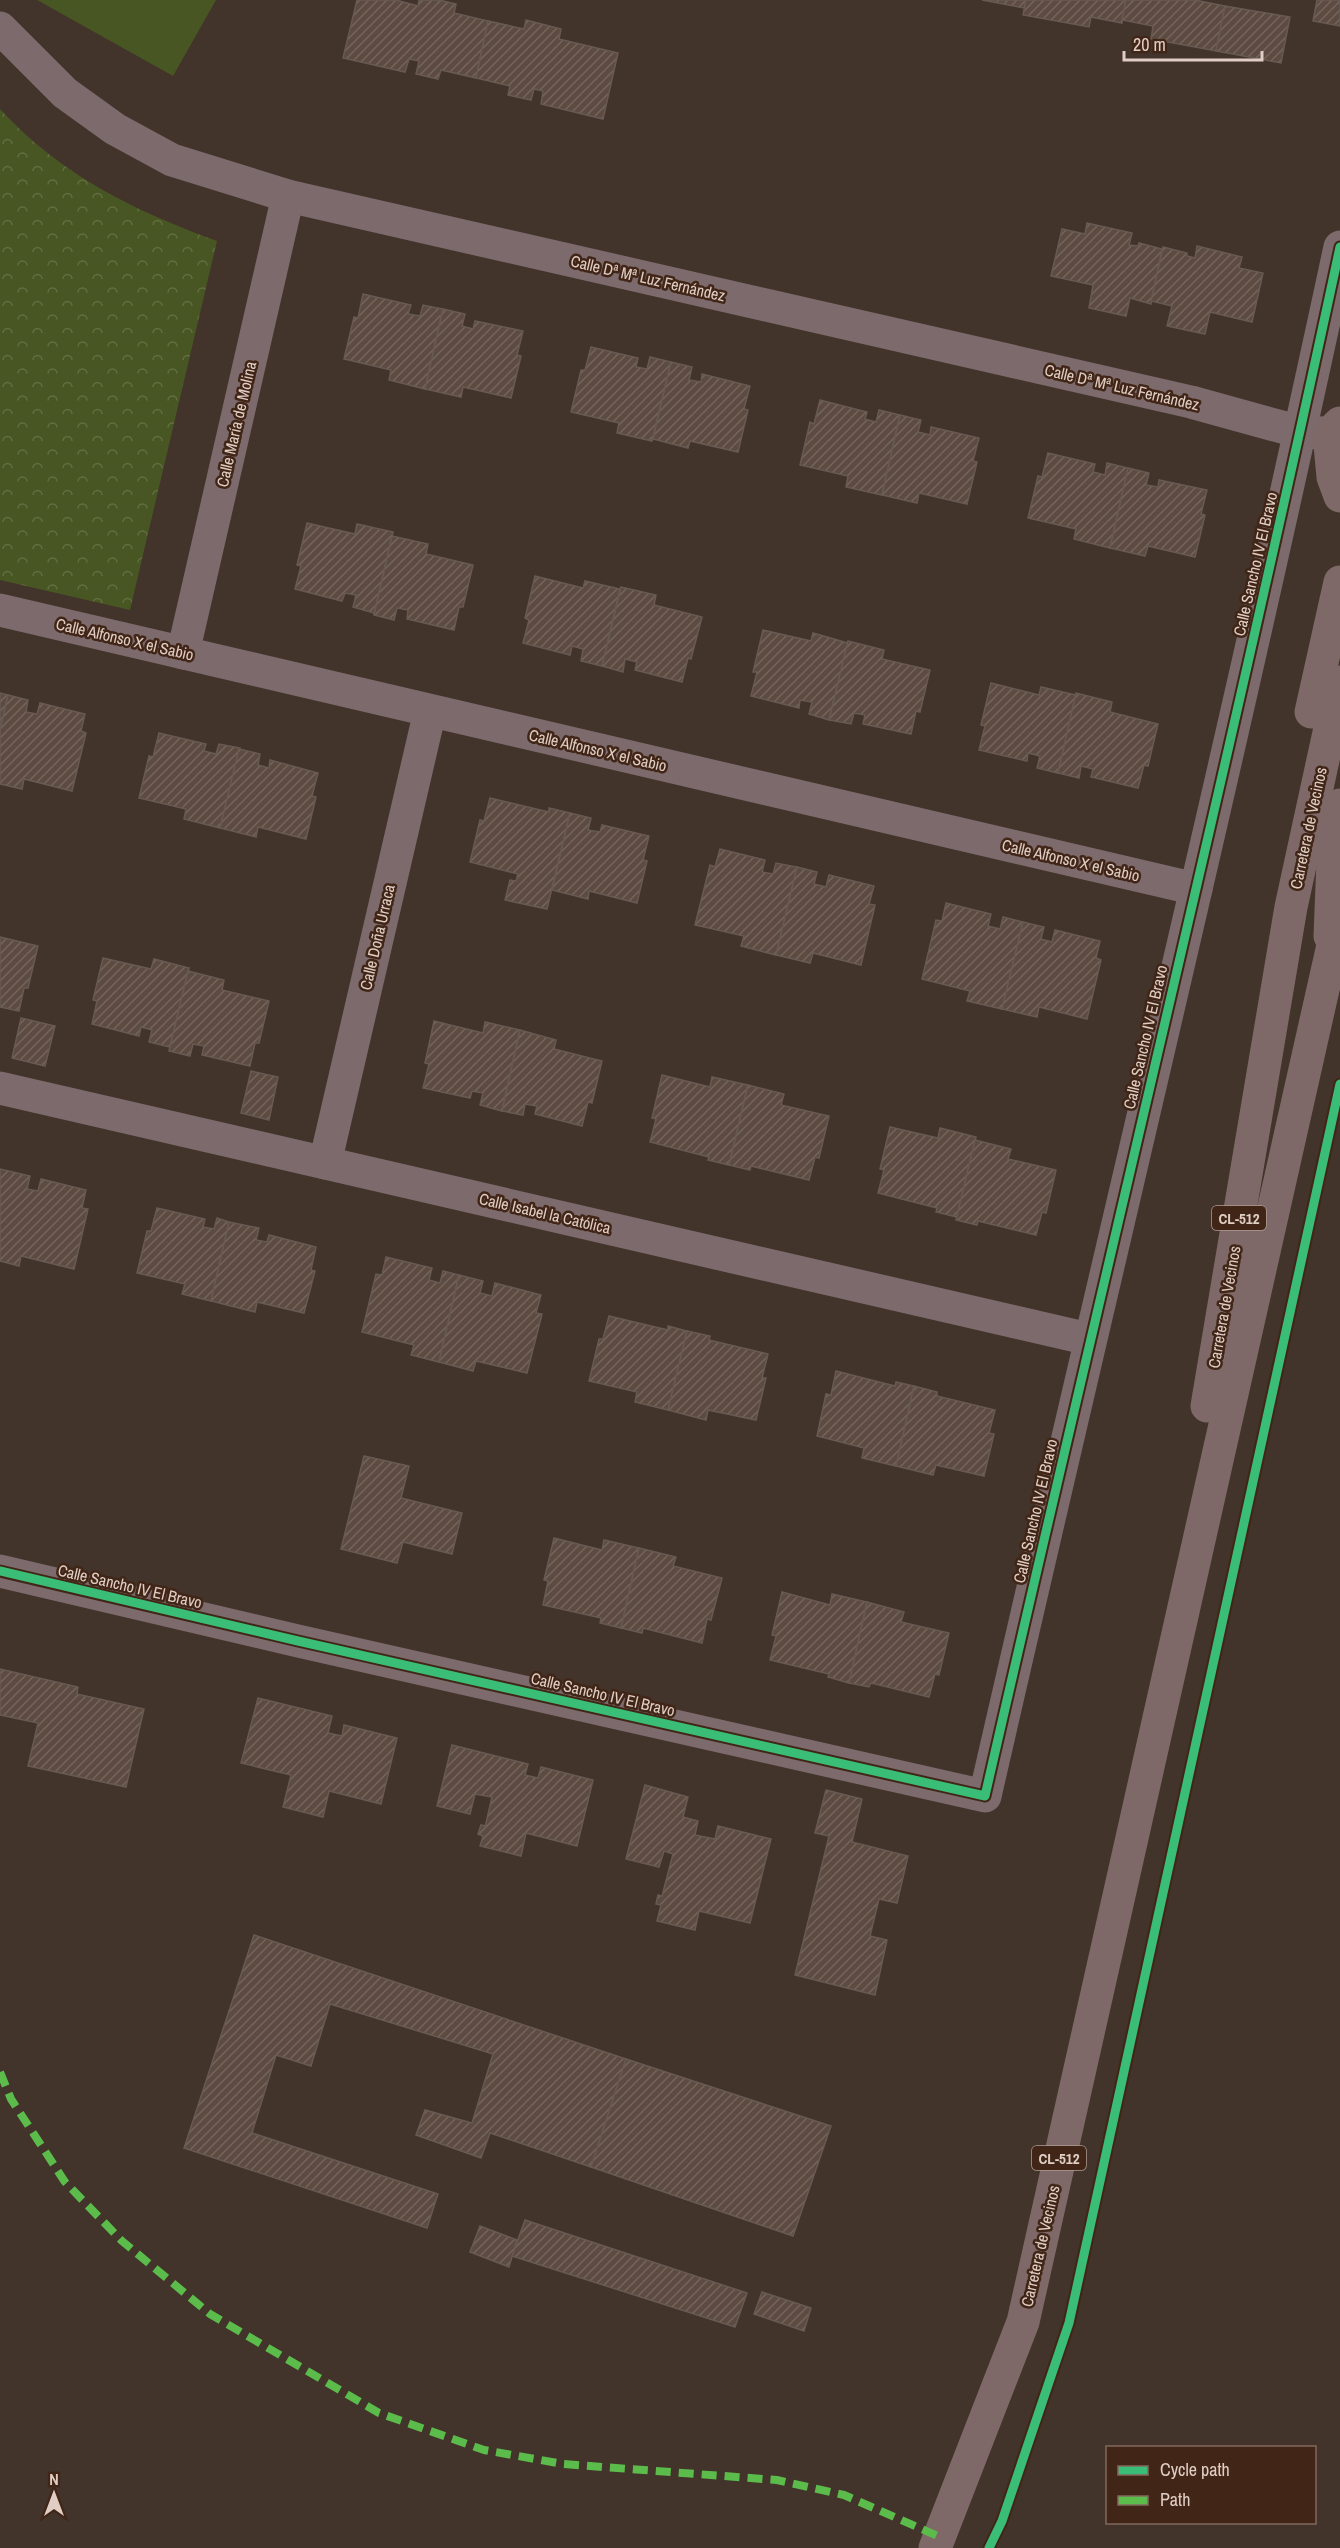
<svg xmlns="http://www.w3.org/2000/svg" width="1340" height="2548" font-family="'Archivo Narrow',sans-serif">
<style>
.park{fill:url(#park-crowns)}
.pitch{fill:#485623}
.building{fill:url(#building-hatch);stroke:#675a53;stroke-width:1.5}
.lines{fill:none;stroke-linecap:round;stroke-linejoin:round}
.minor{stroke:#7c6a6c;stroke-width:33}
.major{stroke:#7e6968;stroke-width:33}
.quiet{stroke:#5cbc4b;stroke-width:8;stroke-dasharray:15 8;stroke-linecap:butt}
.cycleway-casing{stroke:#412617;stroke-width:13}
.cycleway{stroke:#3abd76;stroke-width:9}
.labels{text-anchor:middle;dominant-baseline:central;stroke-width:5;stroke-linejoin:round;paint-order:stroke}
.shield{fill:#412617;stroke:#b09c91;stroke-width:1.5}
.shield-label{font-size:15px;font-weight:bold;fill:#e0cec5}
.street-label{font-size:16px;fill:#e0cec5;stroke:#412617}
</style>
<defs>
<pattern id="park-crowns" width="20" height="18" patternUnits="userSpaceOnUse" patternTransform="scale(1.5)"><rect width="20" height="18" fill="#485623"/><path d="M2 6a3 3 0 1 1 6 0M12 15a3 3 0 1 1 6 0" fill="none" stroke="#626d41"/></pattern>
<pattern id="building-hatch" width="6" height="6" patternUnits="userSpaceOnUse" patternTransform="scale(1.5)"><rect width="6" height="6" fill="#5d4b41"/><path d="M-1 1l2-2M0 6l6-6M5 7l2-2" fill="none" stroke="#74645b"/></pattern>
</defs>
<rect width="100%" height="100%" fill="#42332b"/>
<path class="park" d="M 0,109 C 62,176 133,210 217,241 L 130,610 L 0,580 Z"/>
<path class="pitch" d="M 37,0 L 216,0 L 173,76 Z"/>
<g class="building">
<path d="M 357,0 L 396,0 L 418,6 L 419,0 L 439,0 L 456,4 L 454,13 L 488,21 L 476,78 L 441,70 L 438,79 L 416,74 L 419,61 L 409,59 L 405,72 L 343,58 Z"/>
<path d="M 982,0 L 1026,0 L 1024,8 Z"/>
<path d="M 1026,0 L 1126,0 L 1122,23 L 1091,17 L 1089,27 L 1023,15 Z"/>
<path d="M 1126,0 L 1195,0 L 1225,6 L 1216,51 L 1151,39 L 1153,26 L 1122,20 Z"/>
<path d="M 1317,0 L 1340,0 L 1340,26 L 1313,21 Z"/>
<path d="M 1225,6 L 1290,17 L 1281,63 L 1216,51 Z"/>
<path d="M 526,20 L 561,29 L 559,39 L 618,53 L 603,119 L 541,104 L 543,91 L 534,89 L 531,100 L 508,95 L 510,86 L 476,78 L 488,21 L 524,29 Z"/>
<path d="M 1087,223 L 1132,233 L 1129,245 L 1138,246 L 1139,243 L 1162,249 L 1151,304 L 1130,298 L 1126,316 L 1089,308 L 1093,285 L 1051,276 L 1062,229 L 1085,234 Z"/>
<path d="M 1197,246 L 1242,257 L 1239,268 L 1263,273 L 1252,322 L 1210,312 L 1205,334 L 1167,326 L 1172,306 L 1151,301 L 1163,247 L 1187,253 L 1187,256 L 1195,258 Z"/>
<path d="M 363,294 L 411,305 L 408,314 L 420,316 L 423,305 L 443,309 L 425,389 L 389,380 L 391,370 L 344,359 L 354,317 L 358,318 Z"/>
<path d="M 443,309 L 465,314 L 462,326 L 473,329 L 475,321 L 523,331 L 517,355 L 521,356 L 511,398 L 463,387 L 461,397 L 425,389 Z"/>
<path d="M 591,347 L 638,358 L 636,367 L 647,369 L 650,357 L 671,362 L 652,441 L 617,433 L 619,423 L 571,412 L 581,370 L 585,370 Z"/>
<path d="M 671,362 L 692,367 L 689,380 L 701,382 L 702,374 L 750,386 L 744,409 L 748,410 L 738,452 L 690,441 L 688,448 L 653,439 Z"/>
<path d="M 820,400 L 867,412 L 865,419 L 876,422 L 879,410 L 900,415 L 882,495 L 846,487 L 848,476 L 800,465 L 810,422 L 814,424 Z"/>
<path d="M 900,415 L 921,420 L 918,432 L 930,435 L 931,427 L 979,438 L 973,461 L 977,462 L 967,504 L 919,493 L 917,503 L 882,495 Z"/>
<path d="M 1048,453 L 1095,464 L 1093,472 L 1105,475 L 1107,463 L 1128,468 L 1110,548 L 1074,539 L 1076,529 L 1028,518 L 1038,476 L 1042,477 Z"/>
<path d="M 1128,468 L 1149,473 L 1146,485 L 1158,487 L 1159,480 L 1207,490 L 1201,514 L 1205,515 L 1195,557 L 1148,546 L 1145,556 L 1110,548 Z"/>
<path d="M 307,523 L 355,534 L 357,524 L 393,532 L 374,615 L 374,613 L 353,607 L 356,595 L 345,593 L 342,601 L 295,589 L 301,566 L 297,565 Z"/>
<path d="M 392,536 L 428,544 L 426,554 L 473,565 L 463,607 L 459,607 L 454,630 L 407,619 L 408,610 L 397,608 L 394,620 L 374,615 Z"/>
<path d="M 535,576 L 583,588 L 585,581 L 620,589 L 602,666 L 581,661 L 583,649 L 572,646 L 570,655 L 523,643 L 529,620 L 525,618 Z"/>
<path d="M 621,587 L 656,595 L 654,605 L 702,617 L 691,659 L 688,658 L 682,682 L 635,670 L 637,662 L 625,659 L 623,672 L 602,666 Z"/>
<path d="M 763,630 L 811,641 L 813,633 L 848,643 L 829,720 L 809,714 L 812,702 L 800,700 L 799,708 L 751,696 L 757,672 L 753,672 Z"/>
<path d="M 848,641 L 884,650 L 882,659 L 930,670 L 920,712 L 916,711 L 911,734 L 863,724 L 865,715 L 854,713 L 851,724 L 829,720 Z"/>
<path d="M 991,683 L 1039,695 L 1041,687 L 1076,695 L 1058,773 L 1037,768 L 1040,756 L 1028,753 L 1027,761 L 979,750 L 985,726 L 981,725 Z"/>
<path d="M 0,693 L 8,695 L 0,730 Z"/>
<path d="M 1076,693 L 1112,702 L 1110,712 L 1158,724 L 1148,766 L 1144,765 L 1138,788 L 1091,777 L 1093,769 L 1081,766 L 1079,778 L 1058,773 Z"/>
<path d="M 8,695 L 28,700 L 26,712 L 37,714 L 40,703 L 85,714 L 81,731 L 86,733 L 72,791 L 24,779 L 22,789 L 0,784 L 0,730 Z"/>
<path d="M 159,733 L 206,744 L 204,751 L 216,754 L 219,744 L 240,748 L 220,828 L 184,819 L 186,809 L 139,798 L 149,756 L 153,757 Z"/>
<path d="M 239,749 L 260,754 L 258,765 L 269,768 L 270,760 L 318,773 L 312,796 L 316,797 L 306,839 L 258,827 L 256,837 L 220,828 Z"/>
<path d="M 490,798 L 549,812 L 549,808 L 570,813 L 547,909 L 505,900 L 510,880 L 516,881 L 518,874 L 470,862 L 480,820 L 484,821 Z"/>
<path d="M 570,813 L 591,818 L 588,830 L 600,832 L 602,825 L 649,836 L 643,860 L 647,861 L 637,903 L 589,891 L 588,899 L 552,890 Z"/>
<path d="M 720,849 L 765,860 L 762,872 L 773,874 L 776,863 L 797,867 L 776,955 L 741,946 L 744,936 L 695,925 L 710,865 L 715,867 Z"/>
<path d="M 797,867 L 817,872 L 814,884 L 826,887 L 829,875 L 874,886 L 869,904 L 875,905 L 861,965 L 813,953 L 810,963 L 776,955 Z"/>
<path d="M 946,903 L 991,914 L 988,926 L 1000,929 L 1003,917 L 1023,922 L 1002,1009 L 967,1001 L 970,991 L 922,979 L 936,920 L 942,921 Z"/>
<path d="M 1023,922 L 1044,927 L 1041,939 L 1052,942 L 1055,930 L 1100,941 L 1096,958 L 1101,960 L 1087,1019 L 1039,1007 L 1037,1017 L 1002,1009 Z"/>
<path d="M 0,937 L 38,946 L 28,988 L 24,988 L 19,1011 L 0,1007 Z"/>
<path d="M 103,958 L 151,969 L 154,959 L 189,968 L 170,1047 L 149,1042 L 152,1030 L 141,1027 L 139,1036 L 92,1024 L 97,1001 L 93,1000 Z"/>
<path d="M 188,971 L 224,980 L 222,990 L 269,1001 L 259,1043 L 255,1043 L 250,1066 L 202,1055 L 204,1046 L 193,1044 L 190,1056 L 169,1051 Z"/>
<path d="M 21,1018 L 55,1026 L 45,1066 L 12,1058 Z"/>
<path d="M 434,1021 L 483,1033 L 485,1022 L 520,1030 L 502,1111 L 480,1105 L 483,1093 L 472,1091 L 470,1098 L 423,1088 L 429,1064 L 425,1063 Z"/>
<path d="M 520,1030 L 556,1040 L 554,1049 L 602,1061 L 592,1103 L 588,1102 L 582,1126 L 535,1114 L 537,1106 L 525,1104 L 523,1115 L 502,1111 Z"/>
<path d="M 251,1071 L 278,1077 L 269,1120 L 241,1113 Z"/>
<path d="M 662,1075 L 710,1087 L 712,1077 L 748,1085 L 729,1165 L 708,1160 L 709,1157 L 650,1142 L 656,1119 L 652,1118 Z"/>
<path d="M 748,1085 L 784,1094 L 781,1105 L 829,1116 L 819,1158 L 815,1157 L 809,1180 L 751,1166 L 750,1170 L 729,1165 Z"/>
<path d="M 890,1127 L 938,1138 L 940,1128 L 976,1137 L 957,1217 L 936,1212 L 937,1208 L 878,1193 L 884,1170 L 880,1169 Z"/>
<path d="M 975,1140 L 1011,1149 L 1008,1159 L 1056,1170 L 1046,1213 L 1042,1212 L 1036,1235 L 978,1221 L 977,1225 L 956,1220 Z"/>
<path d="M 0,1169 L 30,1176 L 27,1189 L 38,1191 L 41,1179 L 86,1190 L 82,1208 L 88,1209 L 74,1269 L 21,1256 L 19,1266 L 0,1261 Z"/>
<path d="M 157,1208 L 205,1219 L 203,1227 L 214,1229 L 217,1218 L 229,1222 L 211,1301 L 182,1294 L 185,1284 L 137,1273 L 147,1231 L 151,1231 Z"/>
<path d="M 229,1222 L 259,1228 L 256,1240 L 267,1242 L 269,1235 L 316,1247 L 311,1270 L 315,1271 L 304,1313 L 257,1302 L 255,1312 L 211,1301 Z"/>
<path d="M 386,1257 L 432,1268 L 429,1280 L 440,1283 L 443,1271 L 459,1275 L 439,1362 L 411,1355 L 414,1345 L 362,1332 L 376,1274 L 382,1275 Z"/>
<path d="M 459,1275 L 483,1281 L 480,1293 L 492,1296 L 495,1283 L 541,1295 L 536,1313 L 542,1314 L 527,1373 L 476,1361 L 473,1371 L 439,1362 Z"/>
<path d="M 609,1316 L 668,1330 L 668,1326 L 687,1331 L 668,1410 L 635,1402 L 637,1392 L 589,1381 L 599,1339 L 603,1339 Z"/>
<path d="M 687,1331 L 710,1336 L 709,1340 L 768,1354 L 762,1378 L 766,1378 L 756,1420 L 708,1410 L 706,1420 L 668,1410 Z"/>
<path d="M 836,1371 L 895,1386 L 896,1382 L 914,1386 L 896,1466 L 862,1458 L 864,1448 L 817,1436 L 826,1394 L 831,1395 Z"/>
<path d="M 914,1386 L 937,1392 L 937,1396 L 995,1410 L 989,1433 L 994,1434 L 984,1476 L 936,1465 L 933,1475 L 896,1466 Z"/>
<path d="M 364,1456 L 409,1466 L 401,1498 L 462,1513 L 452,1554 L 403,1542 L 397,1563 L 341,1549 Z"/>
<path d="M 554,1538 L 602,1550 L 604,1540 L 639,1548 L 621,1628 L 600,1623 L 601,1618 L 543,1605 L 548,1581 L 544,1580 Z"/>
<path d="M 639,1548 L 676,1557 L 673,1566 L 722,1578 L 711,1620 L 707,1619 L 702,1643 L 643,1628 L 642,1633 L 621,1628 Z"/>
<path d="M 782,1592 L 830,1605 L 832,1594 L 867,1602 L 849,1683 L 828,1677 L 829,1674 L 770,1660 L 776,1636 L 772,1635 Z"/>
<path d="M 867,1602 L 904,1612 L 901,1622 L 949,1633 L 939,1675 L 935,1674 L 929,1697 L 871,1683 L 869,1687 L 849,1683 Z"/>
<path d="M 0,1669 L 78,1687 L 77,1694 L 144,1709 L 126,1787 L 28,1766 L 38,1723 L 0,1715 Z"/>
<path d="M 258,1698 L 332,1716 L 328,1733 L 342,1736 L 344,1725 L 397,1738 L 381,1804 L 329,1791 L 323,1817 L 283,1807 L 291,1775 L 241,1763 Z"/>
<path d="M 452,1745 L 528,1764 L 525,1775 L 538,1778 L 541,1767 L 593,1780 L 577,1846 L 526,1833 L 521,1856 L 480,1846 L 483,1836 L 478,1834 L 481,1825 L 485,1826 L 486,1823 L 492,1797 L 475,1794 L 470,1814 L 437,1806 Z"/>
<path d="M 645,1785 L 688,1797 L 683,1817 L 698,1821 L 695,1835 L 715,1839 L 718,1826 L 771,1839 L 750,1923 L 699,1911 L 695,1930 L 657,1921 L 661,1905 L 656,1904 L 658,1895 L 662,1896 L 673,1854 L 664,1851 L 659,1867 L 626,1859 Z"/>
<path d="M 826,1790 L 862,1799 L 852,1842 L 908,1856 L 897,1903 L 879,1899 L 870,1936 L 887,1940 L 875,1995 L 795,1975 L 829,1836 L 815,1833 Z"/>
<path d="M 254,1935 L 626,2059 L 591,2167 L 490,2133 L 481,2158 L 416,2135 L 425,2110 L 472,2123 L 493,2054 L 330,2004 L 311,2066 L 276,2055 L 252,2133 L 438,2194 L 427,2228 L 184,2148 Z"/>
<path d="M 626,2059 L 831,2126 L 793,2236 L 591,2167 Z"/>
<path d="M 525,2220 L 747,2293 L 735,2327 L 512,2256 Z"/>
<path d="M 480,2226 L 517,2240 L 509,2267 L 470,2252 Z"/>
<path d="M 762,2292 L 811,2308 L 804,2331 L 754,2314 Z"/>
</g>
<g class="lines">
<g class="minor">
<path d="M 0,28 L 65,93 L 115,129 L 172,160 L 288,196 L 1191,402 L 1300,432 L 1323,433"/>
<path d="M 0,610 L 1196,889"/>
<path d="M 183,653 L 288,196"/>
<path d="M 0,1088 L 1089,1339"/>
<path d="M 325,1163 L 430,711"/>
<path d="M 0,1571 L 298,1641 L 985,1796 C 1103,1279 1229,765 1340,247"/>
</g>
<g class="major">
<path d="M 1340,423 L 1329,434 L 1333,477 L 1340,496"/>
<path d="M 1311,712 L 1340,582"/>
<path d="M 1330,936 L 1334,835 L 1340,805"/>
<path d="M 1207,1406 L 1291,907 L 1340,682"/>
<path d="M 935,2548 L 1023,2322 L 1340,914"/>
</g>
<path class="quiet" d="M 0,2072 L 11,2099 L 65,2182 L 122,2241 L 210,2314 L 379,2413 L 484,2450 L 563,2464 L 777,2480 L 844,2495 L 940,2537"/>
<defs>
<g id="cycleway">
<path d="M 0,1571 L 298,1641 L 985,1796 C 1103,1279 1229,765 1340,247"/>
<path d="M 989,2548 L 1002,2521 L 1069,2323 L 1340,1084"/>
</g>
</defs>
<use href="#cycleway" class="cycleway-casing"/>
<use href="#cycleway" class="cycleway"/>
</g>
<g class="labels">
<g class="shield">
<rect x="1212" y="1206" width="54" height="24" rx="4.5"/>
<rect x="1032" y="2146" width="54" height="24" rx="4.5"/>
</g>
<g class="shield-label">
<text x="1239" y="1218">CL-512</text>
<text x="1059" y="2158">CL-512</text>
</g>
<g class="street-label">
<text transform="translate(648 278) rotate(13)">Calle Dª Mª Luz Fernández</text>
<text transform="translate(1122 387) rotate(13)">Calle Dª Mª Luz Fernández</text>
<text transform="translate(236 424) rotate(-77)">Calle María de Molina</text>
<text transform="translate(1255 564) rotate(-77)">Calle Sancho IV El Bravo</text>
<text transform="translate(125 639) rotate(13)">Calle Alfonso X el Sabio</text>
<text transform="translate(598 750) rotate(13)">Calle Alfonso X el Sabio</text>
<text transform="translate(1308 828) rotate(-78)">Carretera de Vecinos</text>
<text transform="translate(1071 860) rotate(13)">Calle Alfonso X el Sabio</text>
<text transform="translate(377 937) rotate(-77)">Calle Doña Urraca</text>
<text transform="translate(1145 1037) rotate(-77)">Calle Sancho IV El Bravo</text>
<text transform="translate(545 1213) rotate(13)">Calle Isabel la Católica</text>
<text transform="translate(1224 1307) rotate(-80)">Carretera de Vecinos</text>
<text transform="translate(1035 1511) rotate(-77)">Calle Sancho IV El Bravo</text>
<text transform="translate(130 1586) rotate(13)">Calle Sancho IV El Bravo</text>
<text transform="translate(603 1694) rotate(13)">Calle Sancho IV El Bravo</text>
<text transform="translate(1040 2246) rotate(-77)">Carretera de Vecinos</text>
</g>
</g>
<rect x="1106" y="2446" width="210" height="78" fill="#412617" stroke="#81695d" stroke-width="1.5"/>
<rect x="1118" y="2466" width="30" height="9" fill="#3abd76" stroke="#81695d" stroke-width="1.5"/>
<text x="1160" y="2476" font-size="18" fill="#e0cec5">Cycle path</text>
<rect x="1118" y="2496" width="30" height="9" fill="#5cbc4b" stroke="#81695d" stroke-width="1.5"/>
<text x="1160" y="2506" font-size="18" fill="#e0cec5">Path</text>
<g transform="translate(54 2494)" stroke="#412617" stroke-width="4.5" paint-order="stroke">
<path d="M0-4.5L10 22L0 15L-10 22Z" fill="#e0cec5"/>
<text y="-9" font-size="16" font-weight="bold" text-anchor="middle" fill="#e0cec5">N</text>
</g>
<path d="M1124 51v9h138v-9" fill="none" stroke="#e0cec5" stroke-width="3"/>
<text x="1133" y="51" font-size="18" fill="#e0cec5" stroke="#412617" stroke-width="4.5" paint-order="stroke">20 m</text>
</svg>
